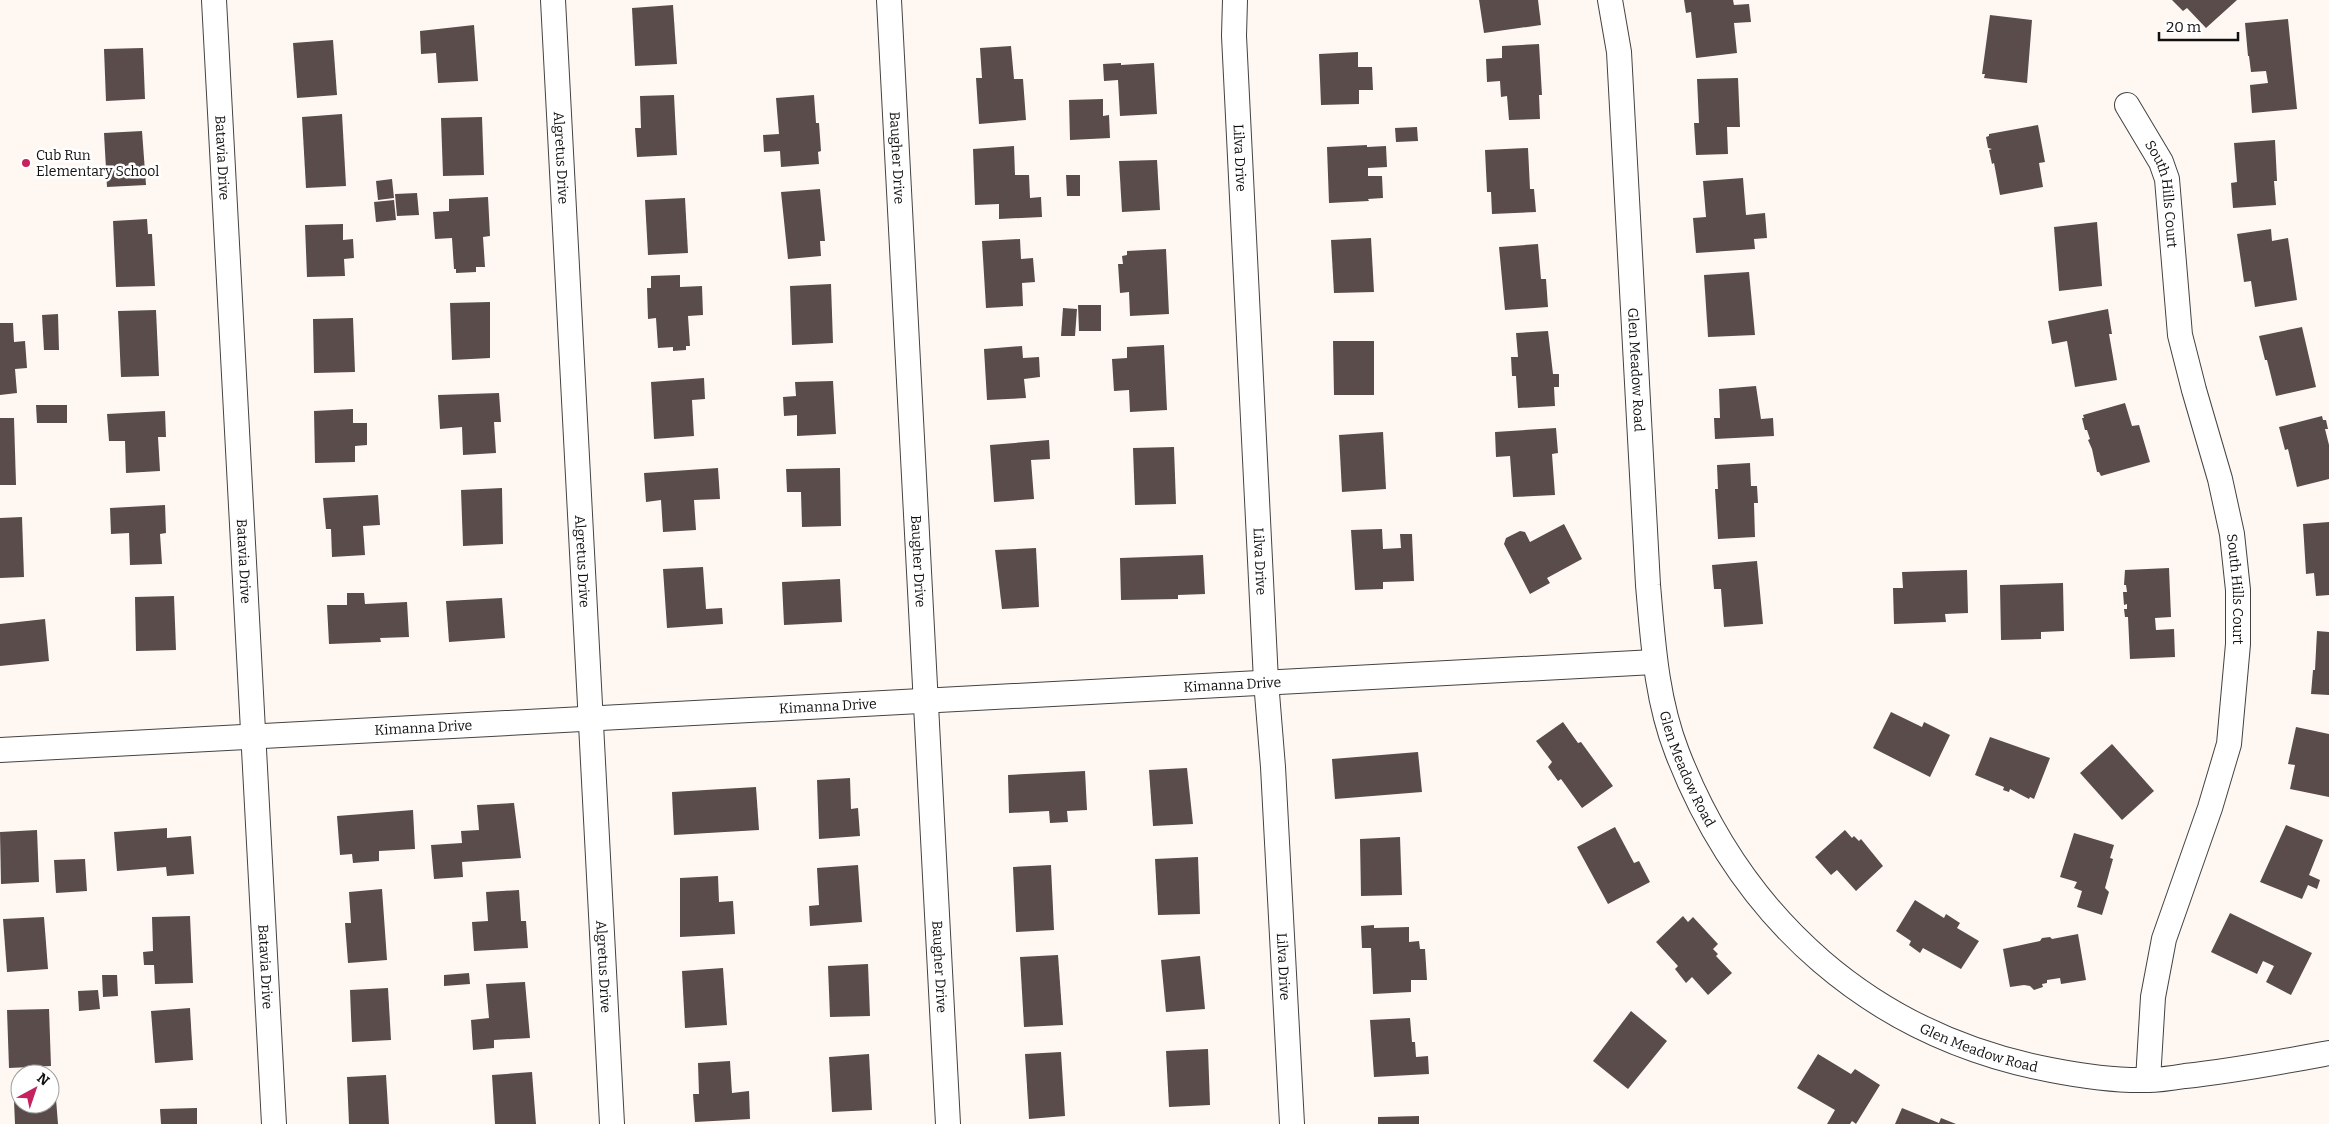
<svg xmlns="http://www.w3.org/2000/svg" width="2329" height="1124" font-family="Bitter,serif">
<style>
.building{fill:#594c4b}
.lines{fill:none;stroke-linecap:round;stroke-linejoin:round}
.minor-casing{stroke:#434343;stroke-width:26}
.minor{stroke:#fff;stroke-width:24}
.poi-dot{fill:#c6225f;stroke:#fff;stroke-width:2}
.labels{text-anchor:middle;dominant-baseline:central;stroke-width:5;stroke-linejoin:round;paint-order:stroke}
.poi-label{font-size:14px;fill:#101010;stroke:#fff;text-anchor:start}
.street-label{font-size:14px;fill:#101010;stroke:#fff}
</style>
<rect width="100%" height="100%" fill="#fff8f2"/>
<g class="building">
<path d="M 1479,0 L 1538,0 L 1541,25 L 1484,33 Z"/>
<path d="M 1684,0 L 1733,0 L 1734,5 L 1749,4 L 1751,22 L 1734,23 L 1737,53 L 1696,58 L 1691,12 L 1686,13 Z"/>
<path d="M 2172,0 L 2237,0 L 2206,28 L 2187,8 L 2183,11 Z"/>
<path d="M 673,5 L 677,64 L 635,66 L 632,8 Z"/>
<path d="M 1990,15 L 2032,20 L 2027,83 L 1984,78 L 1985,74 L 1982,74 Z"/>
<path d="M 2288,19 L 2297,109 L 2252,113 L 2250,85 L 2268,83 L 2266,71 L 2251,72 L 2249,56 L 2248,56 L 2245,23 Z"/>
<path d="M 474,25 L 478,81 L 438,83 L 436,53 L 421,54 L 420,31 Z"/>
<path d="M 333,40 L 337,95 L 297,98 L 293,43 Z"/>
<path d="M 1539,44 L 1542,95 L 1539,95 L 1540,119 L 1509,120 L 1507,96 L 1501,97 L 1500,81 L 1487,82 L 1486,59 L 1502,58 L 1502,46 Z"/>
<path d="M 1011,46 L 1014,79 L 1023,79 L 1026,120 L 979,124 L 976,78 L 982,78 L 980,48 Z"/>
<path d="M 143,48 L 145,99 L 106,101 L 104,49 Z"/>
<path d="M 1358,52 L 1358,67 L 1372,67 L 1373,90 L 1359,90 L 1359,104 L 1321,105 L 1319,54 Z"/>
<path d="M 1121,63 L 1121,65 L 1154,63 L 1157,114 L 1120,116 L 1118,80 L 1104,81 L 1103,64 Z"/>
<path d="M 1738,78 L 1740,127 L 1727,127 L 1728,154 L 1696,155 L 1694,123 L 1699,123 L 1697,79 Z"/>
<path d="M 674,95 L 677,155 L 637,157 L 635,128 L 641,128 L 640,96 Z"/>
<path d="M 814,95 L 816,123 L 819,123 L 821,151 L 818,152 L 819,164 L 781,167 L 780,151 L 764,152 L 763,135 L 779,134 L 776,98 Z"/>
<path d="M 1103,99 L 1103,116 L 1109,115 L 1110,138 L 1070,140 L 1069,100 Z"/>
<path d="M 342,114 L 346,186 L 306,188 L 302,117 Z"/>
<path d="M 482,117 L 484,175 L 443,176 L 441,118 Z"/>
<path d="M 2038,125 L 2045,162 L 2039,163 L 2043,187 L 2000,195 L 1994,163 L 1992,164 L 1989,150 L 1992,149 L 1988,148 L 1986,137 L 1989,136 L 1989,134 Z"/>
<path d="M 1417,127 L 1418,141 L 1396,142 L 1395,128 Z"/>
<path d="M 142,131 L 146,185 L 107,187 L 104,133 Z"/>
<path d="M 2275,140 L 2277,181 L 2274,181 L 2276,205 L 2233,208 L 2231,183 L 2237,182 L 2234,143 Z"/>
<path d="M 1367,145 L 1367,147 L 1386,146 L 1387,167 L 1368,168 L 1368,176 L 1382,176 L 1383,198 L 1368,199 L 1369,201 L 1329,203 L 1327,147 Z"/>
<path d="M 1014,146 L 1015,175 L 1029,175 L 1030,198 L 1041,197 L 1042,217 L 999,219 L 999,204 L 975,205 L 973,149 Z"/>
<path d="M 1528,148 L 1530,189 L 1534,189 L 1536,212 L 1492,214 L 1491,192 L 1487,192 L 1485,150 Z"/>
<path d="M 1157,160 L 1160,210 L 1122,212 L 1119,161 Z"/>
<path d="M 1066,175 L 1080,175 L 1080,196 L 1067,196 Z"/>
<path d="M 1743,178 L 1746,215 L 1765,213 L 1767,238 L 1754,239 L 1755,249 L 1696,253 L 1693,218 L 1706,217 L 1703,181 Z"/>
<path d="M 392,179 L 394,198 L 378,200 L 376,181 Z"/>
<path d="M 820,189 L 825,241 L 820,241 L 821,256 L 788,259 L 781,192 Z"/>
<path d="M 417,193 L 419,215 L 397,216 L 395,194 Z"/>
<path d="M 488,197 L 490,236 L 483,237 L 485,267 L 476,267 L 476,272 L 456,273 L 456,269 L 454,269 L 452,238 L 435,239 L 433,212 L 449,211 L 449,199 Z"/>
<path d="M 685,198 L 688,253 L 648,255 L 645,200 Z"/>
<path d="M 394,200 L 396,220 L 376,222 L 374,202 Z"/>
<path d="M 147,219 L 148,234 L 152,234 L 155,286 L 116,287 L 113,221 Z"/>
<path d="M 2097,222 L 2102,286 L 2059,291 L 2054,227 Z"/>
<path d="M 343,224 L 343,240 L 353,239 L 354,258 L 344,259 L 345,276 L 307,277 L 305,225 Z"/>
<path d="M 2271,229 L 2272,241 L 2288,238 L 2297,300 L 2255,307 L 2251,281 L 2244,282 L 2237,234 Z"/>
<path d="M 1371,238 L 1374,292 L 1334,293 L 1331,240 Z"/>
<path d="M 1020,239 L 1021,259 L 1033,258 L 1035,282 L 1022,283 L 1023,306 L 986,308 L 982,241 Z"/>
<path d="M 1538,244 L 1541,279 L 1546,279 L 1548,307 L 1505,310 L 1499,247 Z"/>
<path d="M 1166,249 L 1169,314 L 1130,316 L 1129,292 L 1120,293 L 1118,264 L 1123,264 L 1122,256 L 1127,255 L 1127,251 Z"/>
<path d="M 1749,272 L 1755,335 L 1708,337 L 1704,275 Z"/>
<path d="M 680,275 L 680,287 L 702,286 L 703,315 L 688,316 L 690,346 L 686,346 L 686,350 L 673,351 L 673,347 L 658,348 L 656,318 L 648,319 L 647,288 L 651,288 L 651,276 Z"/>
<path d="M 831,284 L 833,343 L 792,345 L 790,286 Z"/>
<path d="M 490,302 L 490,358 L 452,360 L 450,303 Z"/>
<path d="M 1078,305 L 1101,305 L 1101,331 L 1079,331 Z"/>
<path d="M 1063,308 L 1077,309 L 1075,336 L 1061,336 Z"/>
<path d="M 2108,309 L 2112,334 L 2109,334 L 2117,380 L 2075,387 L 2067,341 L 2052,344 L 2048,321 Z"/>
<path d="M 156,310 L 159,376 L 121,377 L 118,311 Z"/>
<path d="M 58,314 L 59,350 L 44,350 L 42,315 Z"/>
<path d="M 353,318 L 355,372 L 314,373 L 313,319 Z"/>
<path d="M 0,323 L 13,323 L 14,342 L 25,341 L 27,368 L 15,369 L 17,393 L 0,395 Z"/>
<path d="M 2302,327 L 2316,387 L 2276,396 L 2267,360 L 2265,360 L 2259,336 Z"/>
<path d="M 1548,331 L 1553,374 L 1559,374 L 1559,387 L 1554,387 L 1555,406 L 1518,408 L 1516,376 L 1512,376 L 1511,357 L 1518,357 L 1516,333 Z"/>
<path d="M 1333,341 L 1374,341 L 1374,395 L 1334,395 Z"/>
<path d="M 1164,345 L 1167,410 L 1130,412 L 1129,390 L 1114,391 L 1112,359 L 1127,358 L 1127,347 Z"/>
<path d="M 1022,346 L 1023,358 L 1039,357 L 1040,377 L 1024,379 L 1026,398 L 987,400 L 984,349 Z"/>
<path d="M 704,378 L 705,399 L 692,400 L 694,436 L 654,439 L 651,382 Z"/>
<path d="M 833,381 L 836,434 L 797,436 L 797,415 L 784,416 L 783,397 L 796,396 L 795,382 Z"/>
<path d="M 1756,386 L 1761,419 L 1773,418 L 1774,436 L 1715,439 L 1714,418 L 1720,418 L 1719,389 Z"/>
<path d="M 499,393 L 501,422 L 494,422 L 496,453 L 463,455 L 462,427 L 440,429 L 438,395 Z"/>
<path d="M 2125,403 L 2132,426 L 2139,425 L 2150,462 L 2101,476 L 2099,472 L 2097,472 L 2092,449 L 2088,440 L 2090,439 L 2087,430 L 2085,430 L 2082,418 L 2084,418 L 2083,415 Z"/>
<path d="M 36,405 L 67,405 L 67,423 L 37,423 Z"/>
<path d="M 353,409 L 353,423 L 367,423 L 367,445 L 355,446 L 355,462 L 315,463 L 314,411 Z"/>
<path d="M 165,411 L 166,437 L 158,437 L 160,471 L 126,473 L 125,441 L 109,441 L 107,414 Z"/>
<path d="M 2322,416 L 2323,420 L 2326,420 L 2328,429 L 2325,429 L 2329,445 L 2329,479 L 2297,487 L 2288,449 L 2285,450 L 2279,427 Z"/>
<path d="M 0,418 L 14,418 L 16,485 L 0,485 Z"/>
<path d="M 1556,428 L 1558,453 L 1552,454 L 1555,495 L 1513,497 L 1510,456 L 1496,457 L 1495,432 Z"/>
<path d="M 1383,432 L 1386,489 L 1342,492 L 1339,435 Z"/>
<path d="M 1049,440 L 1050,459 L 1031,460 L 1034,499 L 994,502 L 990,445 Z"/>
<path d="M 1174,447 L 1176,504 L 1135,505 L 1133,448 Z"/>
<path d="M 1750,463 L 1751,486 L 1757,486 L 1758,503 L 1754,503 L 1755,537 L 1718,539 L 1715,489 L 1718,489 L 1717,465 Z"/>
<path d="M 718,468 L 720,499 L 694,500 L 696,530 L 663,532 L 661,500 L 646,502 L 644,473 Z"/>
<path d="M 840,468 L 841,526 L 802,527 L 801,492 L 787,492 L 786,469 Z"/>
<path d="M 502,488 L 503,544 L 463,546 L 461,490 Z"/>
<path d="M 378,495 L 380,525 L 363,526 L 365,555 L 332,557 L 331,529 L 326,529 L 323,498 Z"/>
<path d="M 165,505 L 166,533 L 160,534 L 162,564 L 130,565 L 129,533 L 111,534 L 110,508 Z"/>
<path d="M 22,517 L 24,577 L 0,578 L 0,518 Z"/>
<path d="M 2329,522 L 2329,595 L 2316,596 L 2314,573 L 2306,574 L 2303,524 Z"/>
<path d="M 1564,524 L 1582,559 L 1547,578 L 1550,583 L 1530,594 L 1504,544 L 1506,538 L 1520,531 L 1525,532 L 1530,542 Z"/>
<path d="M 1382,529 L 1383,549 L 1401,548 L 1400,534 L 1412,534 L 1414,581 L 1383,582 L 1383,589 L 1355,590 L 1351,530 Z"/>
<path d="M 1036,548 L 1039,607 L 1002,609 L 995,550 Z"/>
<path d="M 1203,555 L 1205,594 L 1178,595 L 1178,599 L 1121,600 L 1120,558 Z"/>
<path d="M 1757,561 L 1763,624 L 1724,627 L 1721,589 L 1714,589 L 1712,565 Z"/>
<path d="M 703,567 L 706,609 L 722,608 L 723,624 L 667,628 L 663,569 Z"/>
<path d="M 2169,568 L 2171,617 L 2155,618 L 2156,630 L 2174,629 L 2175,657 L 2130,659 L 2128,617 L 2125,617 L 2124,609 L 2127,609 L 2127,604 L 2124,605 L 2123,592 L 2127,592 L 2126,585 L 2124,585 L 2125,570 Z"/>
<path d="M 1967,570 L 1968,613 L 1945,614 L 1946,622 L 1894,624 L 1893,588 L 1903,588 L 1902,572 Z"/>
<path d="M 840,579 L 842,622 L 784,625 L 782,582 Z"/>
<path d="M 2063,583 L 2064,631 L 2041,632 L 2041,639 L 2001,640 L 2000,585 Z"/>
<path d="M 347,593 L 364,593 L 365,604 L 407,602 L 409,637 L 380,638 L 381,642 L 329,644 L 327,605 L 347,605 Z"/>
<path d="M 174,596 L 176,650 L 136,651 L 135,597 Z"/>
<path d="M 502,598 L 505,638 L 449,642 L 446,601 Z"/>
<path d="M 45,619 L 49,661 L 0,666 L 0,624 Z"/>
<path d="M 2317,631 L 2329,632 L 2329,695 L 2311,694 L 2313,670 L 2315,670 Z"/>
<path d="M 1891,712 L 1922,727 L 1924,722 L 1950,735 L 1930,777 L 1873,748 Z"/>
<path d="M 1563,722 L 1578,743 L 1581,742 L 1613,786 L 1582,808 L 1561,779 L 1558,781 L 1548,767 L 1552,762 L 1536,741 Z"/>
<path d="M 2296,727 L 2329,734 L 2329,797 L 2290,789 L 2295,765 L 2288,764 Z"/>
<path d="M 1990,737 L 2050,758 L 2034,799 L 2030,797 L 2029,799 L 2010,789 L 2009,792 L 2003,790 L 2004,787 L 1975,775 Z"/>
<path d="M 2112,744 L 2154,791 L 2122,820 L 2080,773 Z"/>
<path d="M 1418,752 L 1422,792 L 1335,799 L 1332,759 Z"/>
<path d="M 1187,768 L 1193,824 L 1153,826 L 1149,770 Z"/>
<path d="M 1085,771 L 1087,810 L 1067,811 L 1068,822 L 1050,823 L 1049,811 L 1009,813 L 1008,775 Z"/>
<path d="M 850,778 L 851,809 L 858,808 L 860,836 L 819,839 L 817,780 Z"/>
<path d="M 756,787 L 759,830 L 674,835 L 672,792 Z"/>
<path d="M 514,803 L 521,858 L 462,862 L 463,877 L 434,879 L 431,845 L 462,843 L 461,831 L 479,830 L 477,805 Z"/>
<path d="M 413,810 L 415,849 L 379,851 L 379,861 L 353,863 L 352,854 L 340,855 L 337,816 Z"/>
<path d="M 2286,825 L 2323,840 L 2309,875 L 2320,880 L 2317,889 L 2308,885 L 2302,899 L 2260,882 Z"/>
<path d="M 1615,827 L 1634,863 L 1639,861 L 1650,882 L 1608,904 L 1577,847 Z"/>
<path d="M 167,828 L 167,838 L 191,836 L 194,874 L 167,876 L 166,867 L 117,871 L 114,832 Z"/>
<path d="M 37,830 L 39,882 L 1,884 L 0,832 Z"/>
<path d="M 1845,830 L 1852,838 L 1854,836 L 1859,841 L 1861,839 L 1883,866 L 1856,891 L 1837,870 L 1831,875 L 1815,857 Z"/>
<path d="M 2074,833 L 2114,845 L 2110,858 L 2113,859 L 2105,888 L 2109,892 L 2102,915 L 2077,907 L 2082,891 L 2074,888 L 2077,882 L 2060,877 Z"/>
<path d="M 1400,837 L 1402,895 L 1361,896 L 1360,839 Z"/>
<path d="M 1198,857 L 1200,914 L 1158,915 L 1155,859 Z"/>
<path d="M 85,859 L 87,891 L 56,893 L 54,860 Z"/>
<path d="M 858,865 L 862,922 L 810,926 L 809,906 L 819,905 L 817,868 Z"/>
<path d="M 1051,865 L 1054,930 L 1016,932 L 1013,867 Z"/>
<path d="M 718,876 L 719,902 L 733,901 L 735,934 L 680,937 L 680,878 Z"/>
<path d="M 382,889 L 387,960 L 348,963 L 345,923 L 351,923 L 349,892 Z"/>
<path d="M 519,890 L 521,921 L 526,921 L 528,948 L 474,951 L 472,922 L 488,921 L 486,892 Z"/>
<path d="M 1915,900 L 1944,918 L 1946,914 L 1960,923 L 1957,928 L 1979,941 L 1961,969 L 1923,948 L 1920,953 L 1909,945 L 1911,941 L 1896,931 Z"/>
<path d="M 2230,913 L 2312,953 L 2291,995 L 2266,982 L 2274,966 L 2263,961 L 2257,974 L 2211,952 Z"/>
<path d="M 190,916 L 193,983 L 155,984 L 154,965 L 144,965 L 143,952 L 153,951 L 152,917 Z"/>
<path d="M 1683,916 L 1688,922 L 1693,917 L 1718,944 L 1713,949 L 1718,954 L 1716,956 L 1732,973 L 1708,995 L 1692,977 L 1686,983 L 1675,969 L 1678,966 L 1656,942 Z"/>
<path d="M 44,917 L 48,969 L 7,972 L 3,919 Z"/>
<path d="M 1374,925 L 1374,928 L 1409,927 L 1409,942 L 1419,941 L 1420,949 L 1425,949 L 1427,980 L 1411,980 L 1411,992 L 1373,994 L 1371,948 L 1362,948 L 1361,926 Z"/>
<path d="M 2078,934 L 2086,980 L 2061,984 L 2060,978 L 2047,980 L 2047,983 L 2042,984 L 2043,987 L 2034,990 L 2030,986 L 2024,985 L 2010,987 L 2003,949 L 2040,941 L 2042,938 L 2050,937 L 2052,939 Z"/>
<path d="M 1058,955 L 1063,1025 L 1024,1027 L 1020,957 Z"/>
<path d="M 1200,956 L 1205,1009 L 1166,1012 L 1161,960 Z"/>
<path d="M 868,964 L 870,1016 L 830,1017 L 828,966 Z"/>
<path d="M 723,968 L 727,1025 L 685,1028 L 682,971 Z"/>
<path d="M 469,973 L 470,984 L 444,986 L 444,975 Z"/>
<path d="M 102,975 L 117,975 L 118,996 L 103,997 Z"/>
<path d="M 525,982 L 530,1038 L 494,1040 L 494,1048 L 473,1050 L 471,1020 L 489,1018 L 486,984 Z"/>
<path d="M 388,988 L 391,1040 L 352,1042 L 350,990 Z"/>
<path d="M 98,990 L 100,1009 L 79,1011 L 78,991 Z"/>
<path d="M 190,1008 L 193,1060 L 155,1063 L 151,1011 Z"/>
<path d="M 49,1009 L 51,1066 L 9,1068 L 7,1010 Z"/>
<path d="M 1631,1011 L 1667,1041 L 1628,1089 L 1593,1061 Z"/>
<path d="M 1410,1018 L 1412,1042 L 1415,1042 L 1416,1057 L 1428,1056 L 1429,1074 L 1374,1077 L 1370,1020 Z"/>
<path d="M 1208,1049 L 1210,1105 L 1169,1107 L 1166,1051 Z"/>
<path d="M 1061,1052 L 1065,1116 L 1029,1119 L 1025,1054 Z"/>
<path d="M 869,1054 L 872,1110 L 832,1112 L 829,1057 Z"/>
<path d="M 1818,1054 L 1851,1074 L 1855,1069 L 1880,1085 L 1856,1124 L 1852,1121 L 1850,1124 L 1827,1124 L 1835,1110 L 1797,1088 Z"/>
<path d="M 730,1061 L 732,1093 L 749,1091 L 750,1119 L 695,1122 L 693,1094 L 699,1094 L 698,1063 Z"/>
<path d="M 532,1072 L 536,1124 L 495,1124 L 492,1075 Z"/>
<path d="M 386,1075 L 389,1124 L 349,1124 L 347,1077 Z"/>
<path d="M 56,1099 L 58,1124 L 15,1124 L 14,1101 L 20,1101 L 20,1104 L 50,1104 L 50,1100 Z"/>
<path d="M 197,1108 L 197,1124 L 161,1124 L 160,1109 Z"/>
<path d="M 1902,1108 L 1939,1123 L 1941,1118 L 1956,1124 L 1895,1124 Z"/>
<path d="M 1419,1116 L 1419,1124 L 1378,1124 L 1378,1117 Z"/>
</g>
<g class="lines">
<defs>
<g id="minor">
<path id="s1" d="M 214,0 L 274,1124"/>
<path id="s2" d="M 553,0 L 612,1124"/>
<path id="s3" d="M 889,0 L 948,1124"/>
<path id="s4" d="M 1235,0 L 1234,36 L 1266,681 L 1273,767 L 1292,1124"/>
<path id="s5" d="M 1610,0 L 1619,52 L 1648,585 C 1653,641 1656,698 1677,752 C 1742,920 1872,1036 2051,1070 C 2082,1076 2115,1081 2147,1080 C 2160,1080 2173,1078 2185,1076 C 2234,1071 2281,1062 2329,1053"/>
<path id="s6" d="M 2127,105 L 2161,162 L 2167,179 L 2180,335 L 2194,390 L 2220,479 L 2232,534 L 2238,590 L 2238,644 L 2229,744 L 2210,808 L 2164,939 L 2153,997 L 2148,1080"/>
<path id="s7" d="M 0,750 L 1654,662"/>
</g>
</defs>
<use href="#minor" class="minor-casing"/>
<use href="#minor" class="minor"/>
</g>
<circle class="poi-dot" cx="26" cy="163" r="5"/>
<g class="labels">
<g class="poi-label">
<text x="36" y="155">Cub Run<tspan x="36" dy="16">Elementary School</tspan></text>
</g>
<g class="street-label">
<text stroke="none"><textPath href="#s1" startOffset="158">Batavia Drive</textPath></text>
<text stroke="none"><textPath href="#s2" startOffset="158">Algretus Drive</textPath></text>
<text stroke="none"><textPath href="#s3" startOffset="158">Baugher Drive</textPath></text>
<text stroke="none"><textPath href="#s4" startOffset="158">Lilva Drive</textPath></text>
<text stroke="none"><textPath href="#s6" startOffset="98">South Hills Court</textPath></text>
<text stroke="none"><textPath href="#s5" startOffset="371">Glen Meadow Road</textPath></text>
<text stroke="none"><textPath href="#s1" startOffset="562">Batavia Drive</textPath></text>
<text stroke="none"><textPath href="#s2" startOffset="562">Algretus Drive</textPath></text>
<text stroke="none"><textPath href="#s3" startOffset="562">Baugher Drive</textPath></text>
<text stroke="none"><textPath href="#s4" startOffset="562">Lilva Drive</textPath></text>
<text stroke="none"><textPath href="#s6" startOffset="502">South Hills Court</textPath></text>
<text stroke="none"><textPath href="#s7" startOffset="1234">Kimanna Drive</textPath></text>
<text stroke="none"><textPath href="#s7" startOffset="829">Kimanna Drive</textPath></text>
<text stroke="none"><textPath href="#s7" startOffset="424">Kimanna Drive</textPath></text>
<text stroke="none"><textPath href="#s5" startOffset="776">Glen Meadow Road</textPath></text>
<text stroke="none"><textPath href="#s1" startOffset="968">Batavia Drive</textPath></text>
<text stroke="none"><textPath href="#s2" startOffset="968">Algretus Drive</textPath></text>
<text stroke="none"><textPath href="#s3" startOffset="968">Baugher Drive</textPath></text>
<text stroke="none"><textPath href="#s4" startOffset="968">Lilva Drive</textPath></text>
<text stroke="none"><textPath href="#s5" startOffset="1195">Glen Meadow Road</textPath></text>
</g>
</g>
<g transform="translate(35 1089) rotate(40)"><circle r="24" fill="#ffffff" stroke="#9f9f9f"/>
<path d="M0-4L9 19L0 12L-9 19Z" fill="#c6225f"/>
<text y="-8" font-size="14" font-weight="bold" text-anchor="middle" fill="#101010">N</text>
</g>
<path d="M2159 32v8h79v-8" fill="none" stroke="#101010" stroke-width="2.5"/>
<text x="2166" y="32" font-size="15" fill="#101010" stroke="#ffffff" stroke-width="4" paint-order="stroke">20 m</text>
</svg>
